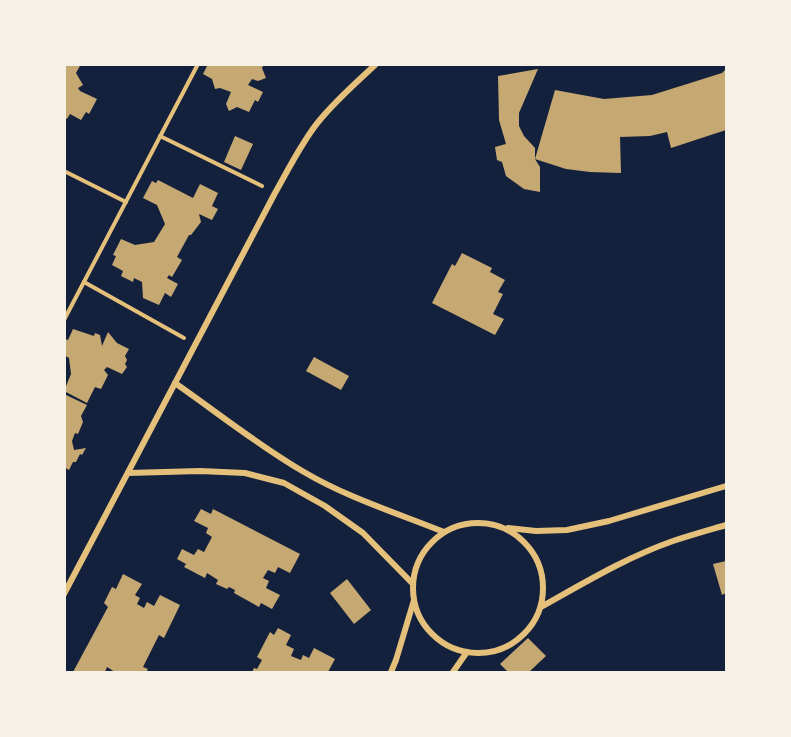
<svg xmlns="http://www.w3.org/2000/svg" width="791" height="737" font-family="Rubik,sans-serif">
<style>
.building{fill:#c6a872}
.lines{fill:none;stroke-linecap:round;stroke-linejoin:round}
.path{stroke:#e5c07b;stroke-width:4}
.minor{stroke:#e5c07b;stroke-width:6}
</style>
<rect width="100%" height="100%" fill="#14213d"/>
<g class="building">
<path d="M 64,64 L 81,64 L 76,73 L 83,85 L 78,88 L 80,91 L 97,99 L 89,114 L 86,112 L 81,120 L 70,114 L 67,119 L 64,117 Z"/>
<path d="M 208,64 L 264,64 L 262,68 L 266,78 L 258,81 L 252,79 L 248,85 L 263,92 L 258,102 L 255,100 L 249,112 L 237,107 L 229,111 L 226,104 L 231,92 L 220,88 L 215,89 L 212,79 L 203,74 Z"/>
<path d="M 538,69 L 519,113 L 519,126 L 524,136 L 535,148 L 535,159 L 540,167 L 540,192 L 524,189 L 506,176 L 502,162 L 497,160 L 495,147 L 506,144 L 499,120 L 498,76 Z"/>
<path d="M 726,69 L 726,130 L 671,148 L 667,132 L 650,136 L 620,137 L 621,173 L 590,172 L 566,169 L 535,159 L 555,90 L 604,99 L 652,95 L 722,73 Z"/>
<path d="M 235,136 L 253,144 L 241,170 L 224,162 Z"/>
<path d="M 158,180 L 193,198 L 200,184 L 218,193 L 212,206 L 218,209 L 212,220 L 199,214 L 201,222 L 191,235 L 189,235 L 177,257 L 182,260 L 172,277 L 169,275 L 167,278 L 178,284 L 171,297 L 165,293 L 159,305 L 143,298 L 142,282 L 134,278 L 133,282 L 121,276 L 123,271 L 112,265 L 116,256 L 113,255 L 121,239 L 135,245 L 154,242 L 165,224 L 157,205 L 143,198 L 152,181 L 156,183 Z"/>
<path d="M 462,253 L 492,268 L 490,272 L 505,280 L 498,292 L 503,294 L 493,314 L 504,319 L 495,335 L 432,303 L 452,264 L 455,266 Z"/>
<path d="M 73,329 L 94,336 L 95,333 L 100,335 L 102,346 L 108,332 L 117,343 L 129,349 L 125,356 L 127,360 L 125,364 L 127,367 L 122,374 L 107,367 L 104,370 L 108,375 L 101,389 L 95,387 L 87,403 L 64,391 L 71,374 L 69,358 L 64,355 L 64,339 L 68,340 Z"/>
<path d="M 314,357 L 349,376 L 341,390 L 306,371 Z"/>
<path d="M 64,394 L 87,405 L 81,416 L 83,422 L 78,434 L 75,433 L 72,441 L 74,450 L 86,448 L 82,455 L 80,454 L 76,462 L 73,462 L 69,470 L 64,467 Z"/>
<path d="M 201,509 L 211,514 L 213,509 L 300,554 L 290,573 L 278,567 L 275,573 L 268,570 L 263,578 L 269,581 L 266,588 L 280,595 L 272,609 L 261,603 L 259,607 L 234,593 L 235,590 L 229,587 L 227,589 L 216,584 L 218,580 L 207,573 L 205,578 L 184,567 L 186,564 L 177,559 L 182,549 L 194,555 L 198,549 L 204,552 L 212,537 L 206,533 L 208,528 L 194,521 Z"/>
<path d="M 726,561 L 726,593 L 722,595 L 713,564 Z"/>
<path d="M 123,574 L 142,584 L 135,595 L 140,598 L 137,604 L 144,608 L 147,602 L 154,606 L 160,595 L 180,605 L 164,638 L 159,635 L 143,667 L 148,669 L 146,672 L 115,672 L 107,667 L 105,672 L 73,672 L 108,607 L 104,603 L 112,587 L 116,589 Z"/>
<path d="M 347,579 L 371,610 L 354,624 L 330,593 Z"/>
<path d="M 278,628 L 291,635 L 286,645 L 294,649 L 291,656 L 301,660 L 303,655 L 309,658 L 314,648 L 335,659 L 328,672 L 252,672 L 254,668 L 257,669 L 262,660 L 257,657 L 270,632 L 274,635 Z"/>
<path d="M 528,638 L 546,656 L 529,672 L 508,672 L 500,664 Z"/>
</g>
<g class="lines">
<g class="path">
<path d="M 160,136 L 262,186"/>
<path d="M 64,171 L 126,202"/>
<path d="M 84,282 L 184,338"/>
<path d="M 64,320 L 198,64"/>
</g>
<g class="minor">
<path d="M 175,383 C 218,413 259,446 304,472 C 348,498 397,513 444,532"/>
<path d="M 128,473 L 200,471 L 245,473 L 284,483 L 325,506 L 363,533 L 413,584"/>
<circle cx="478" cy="588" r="65"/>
<path d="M 508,528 L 536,531 L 567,530 L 609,521 L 726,486"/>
<path d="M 64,594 L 275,193 C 288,170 303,140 319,121 C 336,100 357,82 376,64"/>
<path d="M 541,607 C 584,583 627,557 673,541 C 691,535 709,530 726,525"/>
<path d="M 391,672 L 396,660 L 414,600"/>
<path d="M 453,672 L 467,652"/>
</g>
</g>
<rect width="791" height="737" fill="none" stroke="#f6f1e7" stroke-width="132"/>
</svg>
